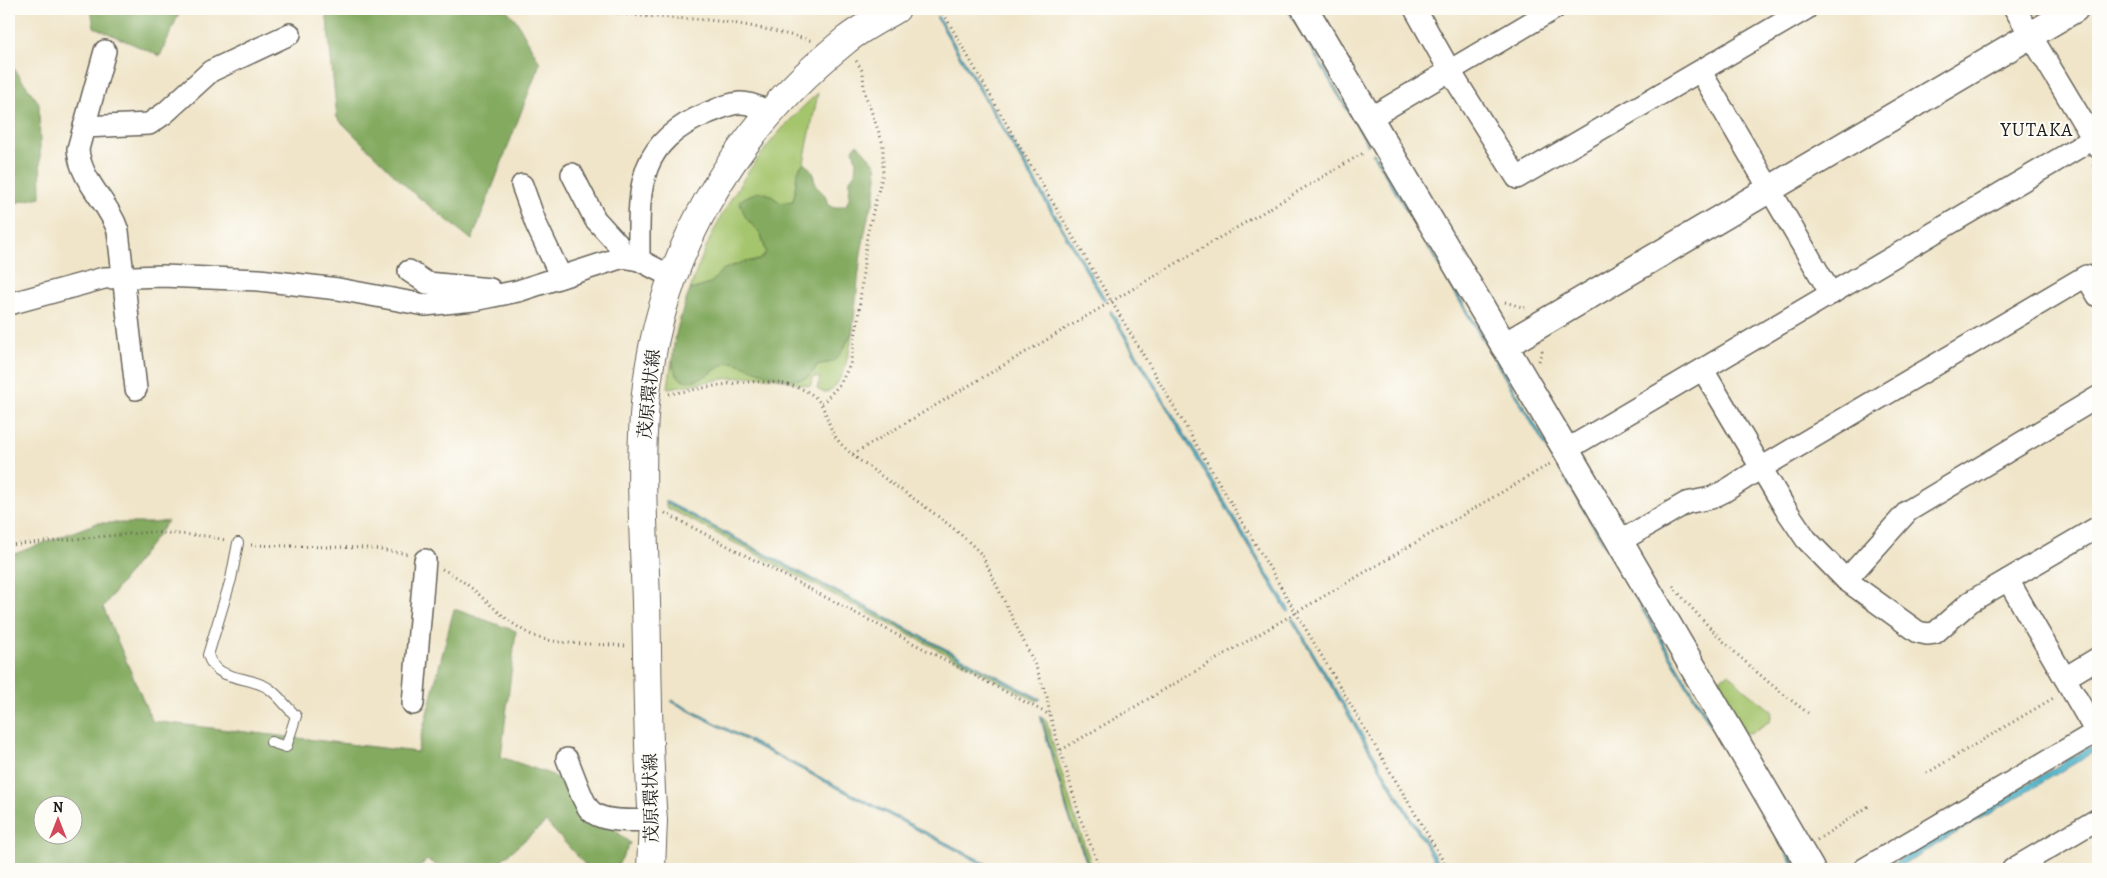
<svg xmlns="http://www.w3.org/2000/svg" width="2107" height="878" font-family="Alegreya,'Noto Serif JP',serif">
<style>
.green{fill:#a5c56d;stroke:#607044}
.forest{fill:#84aa60;stroke:#50633e;fill-rule:evenodd}
.water{fill:#49b1c8;stroke:#326672}
.lines{fill:none;stroke-linecap:round;stroke-linejoin:round}
.service-casing{stroke:#666259;stroke-width:12}
.minor-casing{stroke:#666259;stroke-width:24}
.tertiary-casing{stroke:#666259;stroke-width:29}
.secondary-casing{stroke:#666259;stroke-width:30}
.path{stroke:#666259;stroke-width:3;stroke-dasharray:1 4;stroke-linecap:butt}
.service{stroke:#fff;stroke-width:10}
.minor{stroke:#fff;stroke-width:21}
.tertiary{stroke:#fff;stroke-width:26}
.secondary{stroke:#fff;stroke-width:28}
.labels{text-anchor:middle;dominant-baseline:central;stroke-width:4;stroke-linejoin:round;paint-order:stroke}
.street-label{font-size:18px;fill:#1c1c1c;stroke:#fdfcf7}
.neighbourhood-label{font-size:19px;letter-spacing:1px;fill:#1c1c1c;stroke:#fdfcf7}
</style>
<rect width="100%" height="100%" fill="#fdfcf7"/>
<filter id="ink" filterUnits="userSpaceOnUse"><feTurbulence type="fractalNoise" baseFrequency=".02" numOctaves="2"/><feDisplacementMap in="SourceGraphic" scale="10" xChannelSelector="R" yChannelSelector="G"/><feConvolveMatrix kernelMatrix="1 2 1 2 8 2 1 2 1" color-interpolation-filters="sRGB"/></filter>
<filter id="wash" filterUnits="userSpaceOnUse"><feTurbulence type="fractalNoise" baseFrequency=".0096" numOctaves="4" result="noise"/><feDisplacementMap in="SourceGraphic" scale="20" xChannelSelector="R" yChannelSelector="G"/><feGaussianBlur stdDeviation="1.12" result="paint"/><feColorMatrix in="noise" values="0 0 0 0 0 0 0 0 0 0 0 0 0 0 0 0 0 1.4 0 .05"/><feComposite in="paint" operator="in"/></filter>
<g filter="url(#wash)">
<rect width="100%" height="100%" fill="#f0e5c9"/>
<g class="green">
<path d="M 818,93 L 804,162 C 793,174 797,186 793,201 L 781,203 L 767,193 L 746,218 L 761,234 L 766,252 L 760,260 L 743,262 L 722,270 L 712,282 L 701,287 L 690,290 C 714,215 759,145 818,93 Z"/>
<path d="M 853,328 C 852,341 841,407 817,389 L 820,378 L 814,377 L 810,386 C 795,384 783,378 768,377 C 735,374 701,384 668,388 L 672,360 L 672,367 L 734,362 L 771,375 L 812,373 L 817,365 C 821,363 826,364 830,362 C 839,358 851,337 853,328 Z"/>
<path d="M 666,503 L 1039,700 L 1036,701 L 666,507 Z"/>
<path d="M 1729,674 L 1744,689 L 1772,711 L 1770,721 L 1750,734 L 1743,732 L 1713,682 Z"/>
<path d="M 1042,718 L 1046,720 L 1074,815 L 1093,869 L 1090,869 L 1069,815 Z"/>
</g>
<g class="forest">
<path d="M 91,9 L 181,9 L 160,56 L 94,27 Z"/>
<path d="M 326,9 L 506,9 L 516,20 L 540,63 L 472,240 L 412,192 L 337,118 Z"/>
<path d="M 9,62 L 39,103 L 41,197 L 9,204 Z"/>
<path d="M 857,144 L 876,165 L 877,177 L 874,202 L 869,212 L 861,253 L 853,328 C 851,335 840,358 833,361 C 828,364 823,363 817,365 C 815,369 812,374 808,377 C 792,386 750,368 734,362 C 720,362 710,377 696,380 C 652,390 683,308 690,290 L 701,287 L 712,282 L 722,270 L 743,262 L 760,260 L 766,252 L 761,234 L 746,218 L 739,201 C 760,189 762,189 781,203 L 793,201 C 798,186 793,174 804,162 L 813,172 L 815,185 L 825,195 L 828,205 L 834,208 L 846,205 L 849,199 L 850,180 L 855,173 L 856,162 L 853,149 Z"/>
<path d="M 168,521 L 103,607 L 152,721 L 417,752 L 454,609 L 516,631 L 501,757 L 553,775 L 630,843 L 616,869 L 589,869 L 546,822 L 491,869 L 443,869 L 427,860 L 417,869 L 9,869 L 9,556 L 97,523 L 154,523 ZM 42,806 L 72,806 L 72,836 L 42,836 Z"/>
</g>
<g class="water">
<path d="M 1287,9 L 1289,9 L 1369,144 L 1368,146 Z"/>
<path d="M 938,16 L 1106,300 L 1104,302 L 936,17 Z"/>
<path d="M 1374,152 L 1554,456 L 1552,458 L 1372,153 Z"/>
<path d="M 1111,310 L 1290,611 L 1288,613 L 1110,313 Z"/>
<path d="M 1556,464 L 1558,464 L 1798,869 L 1795,869 Z"/>
<path d="M 666,501 L 1041,699 L 1039,700 L 666,503 Z"/>
<path d="M 1293,618 L 1442,869 L 1439,869 L 1291,619 Z"/>
<path d="M 672,700 L 997,869 L 992,869 L 672,702 Z"/>
<path d="M 1040,716 L 1042,718 L 1069,815 L 1090,869 L 1089,869 L 1068,815 Z"/>
<path d="M 2098,742 L 2098,749 L 2096,751 L 1895,869 L 1884,869 Z"/>
</g>
</g>
<g filter="url(#ink)">
<g class="lines">
<defs>
<path id="service" d="M 238,543 L 231,579 L 208,655 C 216,682 248,675 268,688 C 278,694 287,708 296,716 L 286,747 L 271,742"/>
<g id="minor">
<path d="M 1415,9 L 1450,71 L 1517,178 L 1806,9"/>
<path d="M 2015,9 L 2098,147"/>
<path d="M 105,51 L 78,149 C 80,181 109,202 118,231 L 136,389"/>
<path d="M 1701,72 L 1831,294"/>
<path d="M 1370,118 L 1554,9"/>
<path d="M 84,127 L 149,124 L 165,113 L 211,71 L 290,34"/>
<path d="M 572,174 L 595,219 L 617,243 L 623,257"/>
<path d="M 522,185 L 536,224 L 561,277"/>
<path d="M 639,260 C 639,191 634,143 708,113 C 735,102 742,98 769,112"/>
<path d="M 409,271 L 427,283 L 490,289"/>
<path d="M 9,304 L 104,278 L 162,276 L 259,280 L 338,289 L 425,305 L 474,300 L 518,291 L 623,257 L 639,260 L 672,277"/>
<path d="M 1703,370 L 1785,508 L 1806,539 L 1846,580 L 1918,632 L 1927,634 L 1935,633 L 1970,602 L 2098,527"/>
<path d="M 1566,450 L 2098,136"/>
<path d="M 1619,542 L 1686,503 L 1711,498 L 1725,491 L 1761,468 L 2086,276 L 2098,296"/>
<path d="M 1846,580 L 1908,511 L 2098,397"/>
<path d="M 2008,580 L 2096,732 L 2098,730"/>
<path d="M 2065,678 L 2098,658"/>
<path d="M 413,704 L 425,560"/>
<path d="M 567,759 C 572,770 582,801 589,809 C 601,824 636,820 653,820"/>
<path d="M 1864,869 L 2096,732 L 2098,736"/>
<path d="M 2013,869 L 2098,819"/>
</g>
<g id="tertiary">
<path d="M 1305,9 L 1566,450 L 1811,869"/>
<path d="M 1504,346 L 2075,9"/>
</g>
<path id="secondary" d="M 651,869 L 653,820 C 647,748 648,674 646,602 C 644,536 639,469 645,403 C 658,256 733,131 846,40 C 861,28 879,19 896,9"/>
</defs>
<use href="#service" class="service-casing"/>
<use href="#minor" class="minor-casing"/>
<use href="#tertiary" class="tertiary-casing"/>
<use href="#secondary" class="secondary-casing"/>
<g class="path">
<path d="M 597,9 C 632,18 671,17 707,20 C 743,23 779,32 813,41"/>
<path d="M 941,9 L 1014,137 L 1448,869"/>
<path d="M 2093,165 L 2098,173"/>
<path d="M 1505,302 L 1525,308"/>
<path d="M 1539,361 L 1543,348"/>
<path d="M 669,394 C 709,388 753,375 793,386 C 835,398 819,423 844,447 C 855,458 868,466 880,475 C 915,500 953,524 982,555 L 1036,667 L 1047,697 L 1050,715"/>
<path d="M 822,404 L 840,384 L 850,365 L 858,320 L 867,235 L 883,173 L 883,144 L 864,91 L 863,72 L 855,59"/>
<path d="M 853,454 L 1365,152"/>
<path d="M 665,513 L 1050,715 L 1081,820 L 1100,869"/>
<path d="M 9,545 L 151,532 L 207,536 L 225,540"/>
<path d="M 251,545 L 366,548 L 409,554"/>
<path d="M 442,569 C 477,585 498,619 532,635 C 555,646 598,643 625,646"/>
<path d="M 1673,586 C 1712,634 1758,676 1808,713"/>
<path d="M 1061,750 L 1550,464"/>
<path d="M 1927,773 L 2055,697"/>
<path d="M 1817,840 L 1869,806"/>
</g>
<use href="#service" class="service"/>
<use href="#minor" class="minor"/>
<use href="#tertiary" class="tertiary"/>
<use href="#secondary" class="secondary"/>
</g>
</g>
<g class="labels">
<g class="street-label">
<text transform="translate(649 394) rotate(-84)">茂原環状線</text>
<text transform="translate(651 798) rotate(-91)">茂原環状線</text>
</g>
<g class="neighbourhood-label">
<text x="2037" y="130">YUTAKA</text>
</g>
</g>
<rect width="2107" height="878" fill="none" stroke="#fdfcf7" stroke-width="30"/>
<g transform="translate(58 820)"><circle r="24" fill="#fdfcf7" stroke="#a3a29f"/>
<path d="M0-4L9 19L0 12L-9 19Z" fill="#d1495b"/>
<text y="-8" font-size="14" font-weight="bold" text-anchor="middle" fill="#1c1c1c">N</text>
</g>
</svg>
